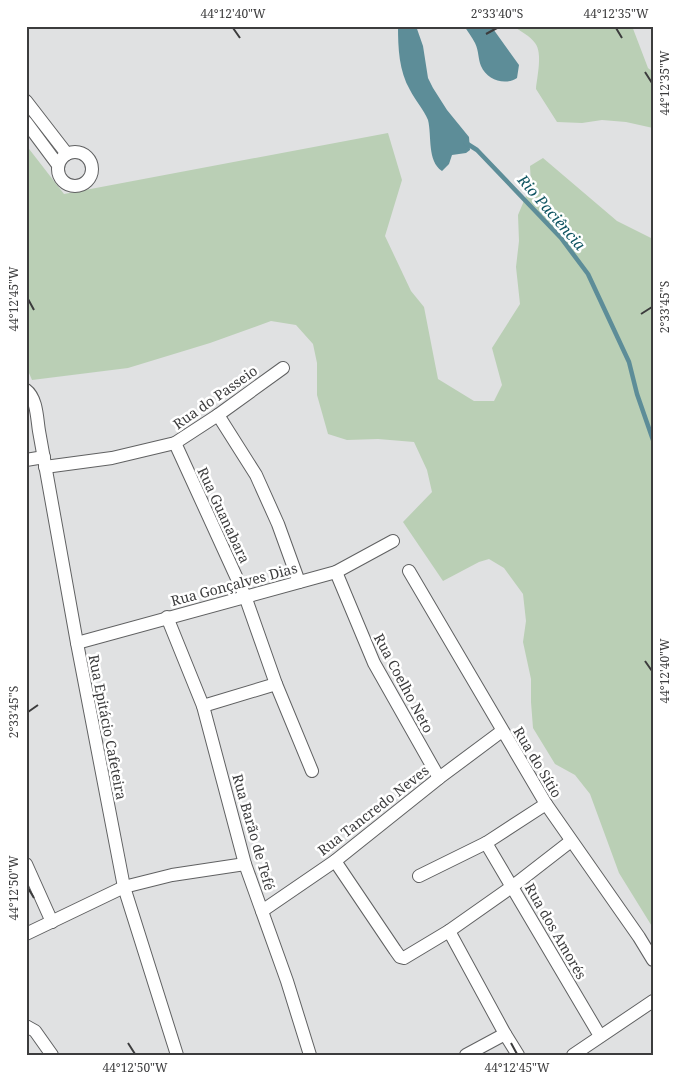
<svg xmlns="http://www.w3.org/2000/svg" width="679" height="1081" font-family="'Noto Serif',serif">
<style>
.green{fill:#bacfb5}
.water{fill:#5d8d98}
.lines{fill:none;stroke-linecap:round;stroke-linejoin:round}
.stream{stroke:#5d8d98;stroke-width:4.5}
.street-casing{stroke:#606162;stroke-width:14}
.street{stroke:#fff;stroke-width:12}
.ticks{fill:none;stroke:#3c3c3d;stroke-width:2}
.labels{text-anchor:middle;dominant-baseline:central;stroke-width:5;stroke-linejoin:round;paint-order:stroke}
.street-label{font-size:14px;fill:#3c3c3d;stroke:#fff}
.water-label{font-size:15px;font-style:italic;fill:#105562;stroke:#fff}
.neatline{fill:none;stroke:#3c3c3d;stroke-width:2}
.ticks-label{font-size:12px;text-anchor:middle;fill:#3c3c3d}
</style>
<rect width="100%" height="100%" fill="#e0e1e2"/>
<g class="green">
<path d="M 513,26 L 632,26 L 648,68 L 653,72 L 653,128 L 626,122 L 602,120 L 582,123 L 557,122 L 536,89 C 537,77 543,53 535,43 C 530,36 520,31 513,26 Z"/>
<path d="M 388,133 L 402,180 L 385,236 L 411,291 L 424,307 L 438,379 L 474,401 L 494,401 L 502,385 L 492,348 L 520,304 L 516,267 L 519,241 L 518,215 L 531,184 L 530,166 L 543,158 L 617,221 L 653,239 L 653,928 L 619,873 L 590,794 L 575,775 L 555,764 L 533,728 L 531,702 L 531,679 L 523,642 L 526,621 L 523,594 L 504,568 L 489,559 L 479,562 L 443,581 L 403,522 L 432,492 L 427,470 L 414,442 L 378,439 L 347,440 L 328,434 L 317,395 L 317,363 L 313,344 L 296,325 L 271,321 L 210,343 L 128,368 L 32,380 L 26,366 L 26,145 L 64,194 Z"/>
</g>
<g class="water">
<path d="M 398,26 L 416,26 L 423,46 L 428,78 L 433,88 L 447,110 L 469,137 L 470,150 L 466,153 L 452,155 L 449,164 L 442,171 C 427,161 432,136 428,120 C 424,110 415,100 410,90 C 399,71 398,48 398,26 Z"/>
<path d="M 464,26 L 491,26 L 519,65 L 517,78 C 505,86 487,80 481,66 C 478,59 479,51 475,43 C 472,37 468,32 464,26 Z"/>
</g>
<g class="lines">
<path class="stream" d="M 466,143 L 477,150 L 561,238 L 588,274 L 629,362 L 637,394 L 653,440"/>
<defs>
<g id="street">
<path d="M 26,101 L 67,154"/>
<path d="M 26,122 L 58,165"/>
<circle cx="75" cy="169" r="17"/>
<path d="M 26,390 C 37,398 37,419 39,431 L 77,643 L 124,887 L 177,1055"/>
<path d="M 218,415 L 256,475 L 278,524 L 299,582"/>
<path d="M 175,443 L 245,596 L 276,684 L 312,771"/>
<path d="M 26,460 L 44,457"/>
<path d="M 45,467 L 112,458 L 175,443 L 218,415 L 283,368"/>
<path d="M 409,571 L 546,804 L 639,937 L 653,960"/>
<path d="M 336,572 L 374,663 L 439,778"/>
<path d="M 167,617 L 203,706 L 245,864 L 287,981 L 310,1055"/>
<path d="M 77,643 L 336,572 L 393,541"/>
<path d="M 203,706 L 276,684"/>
<path d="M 486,843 L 600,1036"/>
<path d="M 335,861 L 395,950 L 400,957 L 404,958 L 449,931 L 513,886 L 571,841"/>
<path d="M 26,864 L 52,922"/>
<path d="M 419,876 L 486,843 L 546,804"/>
<path d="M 262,911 L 335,861 L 439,778 L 502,731"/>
<path d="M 449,931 L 505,1034 L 518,1055"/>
<path d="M 26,934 L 124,887 L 172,875 L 245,864"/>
<path d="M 26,1026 L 35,1031 L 52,1055"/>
<path d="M 466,1055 L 505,1034"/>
<path d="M 573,1055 L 653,1001"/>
</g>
</defs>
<use href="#street" class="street-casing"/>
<use href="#street" class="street"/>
</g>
<path class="ticks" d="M 233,28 L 240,38M 616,28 L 622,38M 486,34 L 497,28M 645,72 L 652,83M 28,299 L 34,310M 641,314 L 652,307M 645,661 L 652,671M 28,712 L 38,705M 28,888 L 34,898M 128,1043 L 135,1054M 511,1043 L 517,1054"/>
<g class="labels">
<g class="street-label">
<text transform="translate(215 397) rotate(-35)">Rua do Passeio</text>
<text transform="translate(224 515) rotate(65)">Rua Guanabara</text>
<text transform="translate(234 584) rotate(-15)">Rua Gonçalves Dias</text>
<text transform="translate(404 683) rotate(62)">Rua Coelho Neto</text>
<text transform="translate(108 727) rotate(79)">Rua Epitácio Cafeteira</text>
<text transform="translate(538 762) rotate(59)">Rua do Sítio</text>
<text transform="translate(373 810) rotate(-38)">Rua Tancredo Neves</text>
<text transform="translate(254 832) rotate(74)">Rua Barão de Tefé</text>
<text transform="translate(556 931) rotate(60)">Rua dos Amorés</text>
</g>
<g class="water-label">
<text transform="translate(552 212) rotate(49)">Rio Paciência</text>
</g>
</g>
<rect width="679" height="1081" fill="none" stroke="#ffffff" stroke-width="55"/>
<rect x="28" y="28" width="624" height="1026" class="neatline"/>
<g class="ticks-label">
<text x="233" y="18">44°12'40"W</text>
<text x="497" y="18">2°33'40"S</text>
<text x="616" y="18">44°12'35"W</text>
<text transform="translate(665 83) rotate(-90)" y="4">44°12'35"W</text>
<text transform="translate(14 299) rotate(-90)" y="4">44°12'45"W</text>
<text transform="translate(665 307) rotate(-90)" y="4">2°33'45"S</text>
<text transform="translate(665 671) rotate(-90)" y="4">44°12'40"W</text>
<text transform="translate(14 712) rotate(-90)" y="4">2°33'45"S</text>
<text transform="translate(14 888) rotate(-90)" y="4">44°12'50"W</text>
<text x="135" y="1072">44°12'50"W</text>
<text x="517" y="1072">44°12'45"W</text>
</g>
</svg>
